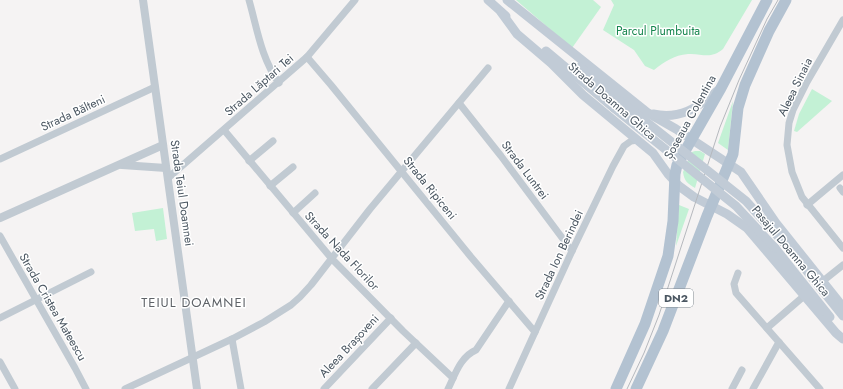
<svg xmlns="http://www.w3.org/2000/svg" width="843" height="389" font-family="Jost,sans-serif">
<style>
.green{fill:#c3f1d5}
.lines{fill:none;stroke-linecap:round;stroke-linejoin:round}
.minor{stroke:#c1cad2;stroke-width:7}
.tertiary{stroke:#c1cad2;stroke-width:8}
.secondary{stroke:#c1cbd6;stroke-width:9}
.primary{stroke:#b3c2d1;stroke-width:11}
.tram{stroke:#b5b8bd;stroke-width:1}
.secondary-bridge{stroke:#c1cbd6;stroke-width:9}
.labels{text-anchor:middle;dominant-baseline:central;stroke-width:3;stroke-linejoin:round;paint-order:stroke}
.shield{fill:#fff;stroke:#808990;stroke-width:1}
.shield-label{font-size:11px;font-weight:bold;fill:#4a5661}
.park-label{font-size:12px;fill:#17864f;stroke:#fff}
.street-label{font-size:12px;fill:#4a5661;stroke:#fff}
.neighbourhood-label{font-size:13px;letter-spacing:1px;fill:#5f6368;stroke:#fff}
</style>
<rect width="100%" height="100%" fill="#f5f3f3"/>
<g class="green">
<path d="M 516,0 L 593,0 L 601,7 L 572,48 Z"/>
<path d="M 611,0 L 752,0 L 723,49 C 710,60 702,53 688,54 C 674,55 664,62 654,70 L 645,66 L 634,50 L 603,30 L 614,5 Z"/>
<path d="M 812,89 L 832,101 L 797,132 L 794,131 L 799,114 Z"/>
<path d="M 733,101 L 728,150 L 718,143 Z"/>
<path d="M 695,151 L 700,151 L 705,154 L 695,188 C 688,184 684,181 683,172 L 692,152 Z"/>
<path d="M 679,205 L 689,209 L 676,246 Z"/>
<path d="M 163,208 L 167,239 L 156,241 L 154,229 L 135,231 L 132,213 Z"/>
</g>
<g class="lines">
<g class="minor">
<path d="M 249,0 C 257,28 261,58 279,83"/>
<path d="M 843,20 L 807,82 L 793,110 L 789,123 L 787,145 L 792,172 L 802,197 L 843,248"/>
<path d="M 307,57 L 331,85 L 471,257 L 535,332"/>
<path d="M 459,103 L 501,156 L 572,251"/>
<path d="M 224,130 L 332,259 L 403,331 L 453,378"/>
<path d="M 0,159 L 155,87"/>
<path d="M 249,161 L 273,141"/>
<path d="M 168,178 L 307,57 L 355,0"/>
<path d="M 270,186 L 293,167"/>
<path d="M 840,188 L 843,192"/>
<path d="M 807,205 L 843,175"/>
<path d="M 293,213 L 315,193"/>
<path d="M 0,236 L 75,368 L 86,389"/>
<path d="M 738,273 L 734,284 L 736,293 L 820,389"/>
<path d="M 823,281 L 843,265"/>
<path d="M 0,318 L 91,272"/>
<path d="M 767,328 L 804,296"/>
<path d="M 232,339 L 241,389"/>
<path d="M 0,362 L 15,389"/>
<path d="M 125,389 L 232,339 L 264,322 L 291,305 L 300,297 L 311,285 L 370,209 L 488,68"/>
<path d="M 324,389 L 391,318"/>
<path d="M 372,389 L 416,343"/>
<path d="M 448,389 C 455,375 460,357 476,350 L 509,301"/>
<path d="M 509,389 L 572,251 L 613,166 L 624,146 L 631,141 L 638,140"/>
<path d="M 732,389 L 742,370"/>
<path d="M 753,389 L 779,342"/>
</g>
<g class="tertiary">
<path d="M 143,0 L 197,389"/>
<path d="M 122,165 L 166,168"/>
<path d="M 0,218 L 163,145"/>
</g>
<g class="secondary">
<path d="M 488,0 L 506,16"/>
<path d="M 507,0 L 648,113 L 676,129 L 741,172 L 776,223 L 843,307"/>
<path d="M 501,12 L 517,34 L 551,63 L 583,95 L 653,153 L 668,174 L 679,186 L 694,197 L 727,214 L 747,228 L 836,333 L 843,339"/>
<path d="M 546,51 L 614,108"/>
<path d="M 580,67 L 620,101"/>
<path d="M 653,114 C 679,120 698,108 717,91"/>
<path d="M 775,248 L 830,317"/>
<path d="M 790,250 L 843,316"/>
</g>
<g class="primary">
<path d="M 616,389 L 645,324 L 668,256 L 673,221 L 675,174 L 677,165 L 721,88 L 767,0"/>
<path d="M 636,389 L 663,331 L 707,216 L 733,154 L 738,108 L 745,85 L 769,31 L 786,0"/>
</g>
<path class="tram" d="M 627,389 L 644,353 L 659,315 L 720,127 L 739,80 L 767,19 L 778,0"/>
<g class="secondary-bridge">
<path d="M 620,101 L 746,201 L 783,242"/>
<path d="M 614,108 L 736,206 L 775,248"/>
</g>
</g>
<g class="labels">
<rect class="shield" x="659" y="289" width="34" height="18" rx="3"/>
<g class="shield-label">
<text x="676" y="298">DN2</text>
</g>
<g class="park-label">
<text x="658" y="31">Parcul Plumbuita</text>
</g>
<g class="street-label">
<text transform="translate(259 85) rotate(-41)">Strada Lăptari Tei</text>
<text transform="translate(795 87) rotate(-64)">Aleea Sinaia</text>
<text transform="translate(612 101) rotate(41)">Strada Doamna Ghica</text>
<text transform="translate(73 113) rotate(-25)">Strada Bălteni</text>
<text transform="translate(690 117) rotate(-61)">Șoseaua Colentina</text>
<text transform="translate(525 170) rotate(53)">Strada Luntrei</text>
<text transform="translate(430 188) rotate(51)">Strada Ripiceni</text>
<text transform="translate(182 193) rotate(82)">Strada Teiul Doamnei</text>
<text transform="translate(342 251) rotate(47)">Strada Nada Florilor</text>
<text transform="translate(791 251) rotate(50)">Pasajul Doamna Ghica</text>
<text transform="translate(559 255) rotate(-65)">Strada Ion Berindei</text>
<text transform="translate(53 307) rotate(60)">Strada Cristea Mateescu</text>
<text transform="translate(349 346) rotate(-47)">Aleea Brașoveni</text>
</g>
<g class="neighbourhood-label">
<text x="194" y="302">TEIUL DOAMNEI</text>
</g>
</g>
</svg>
